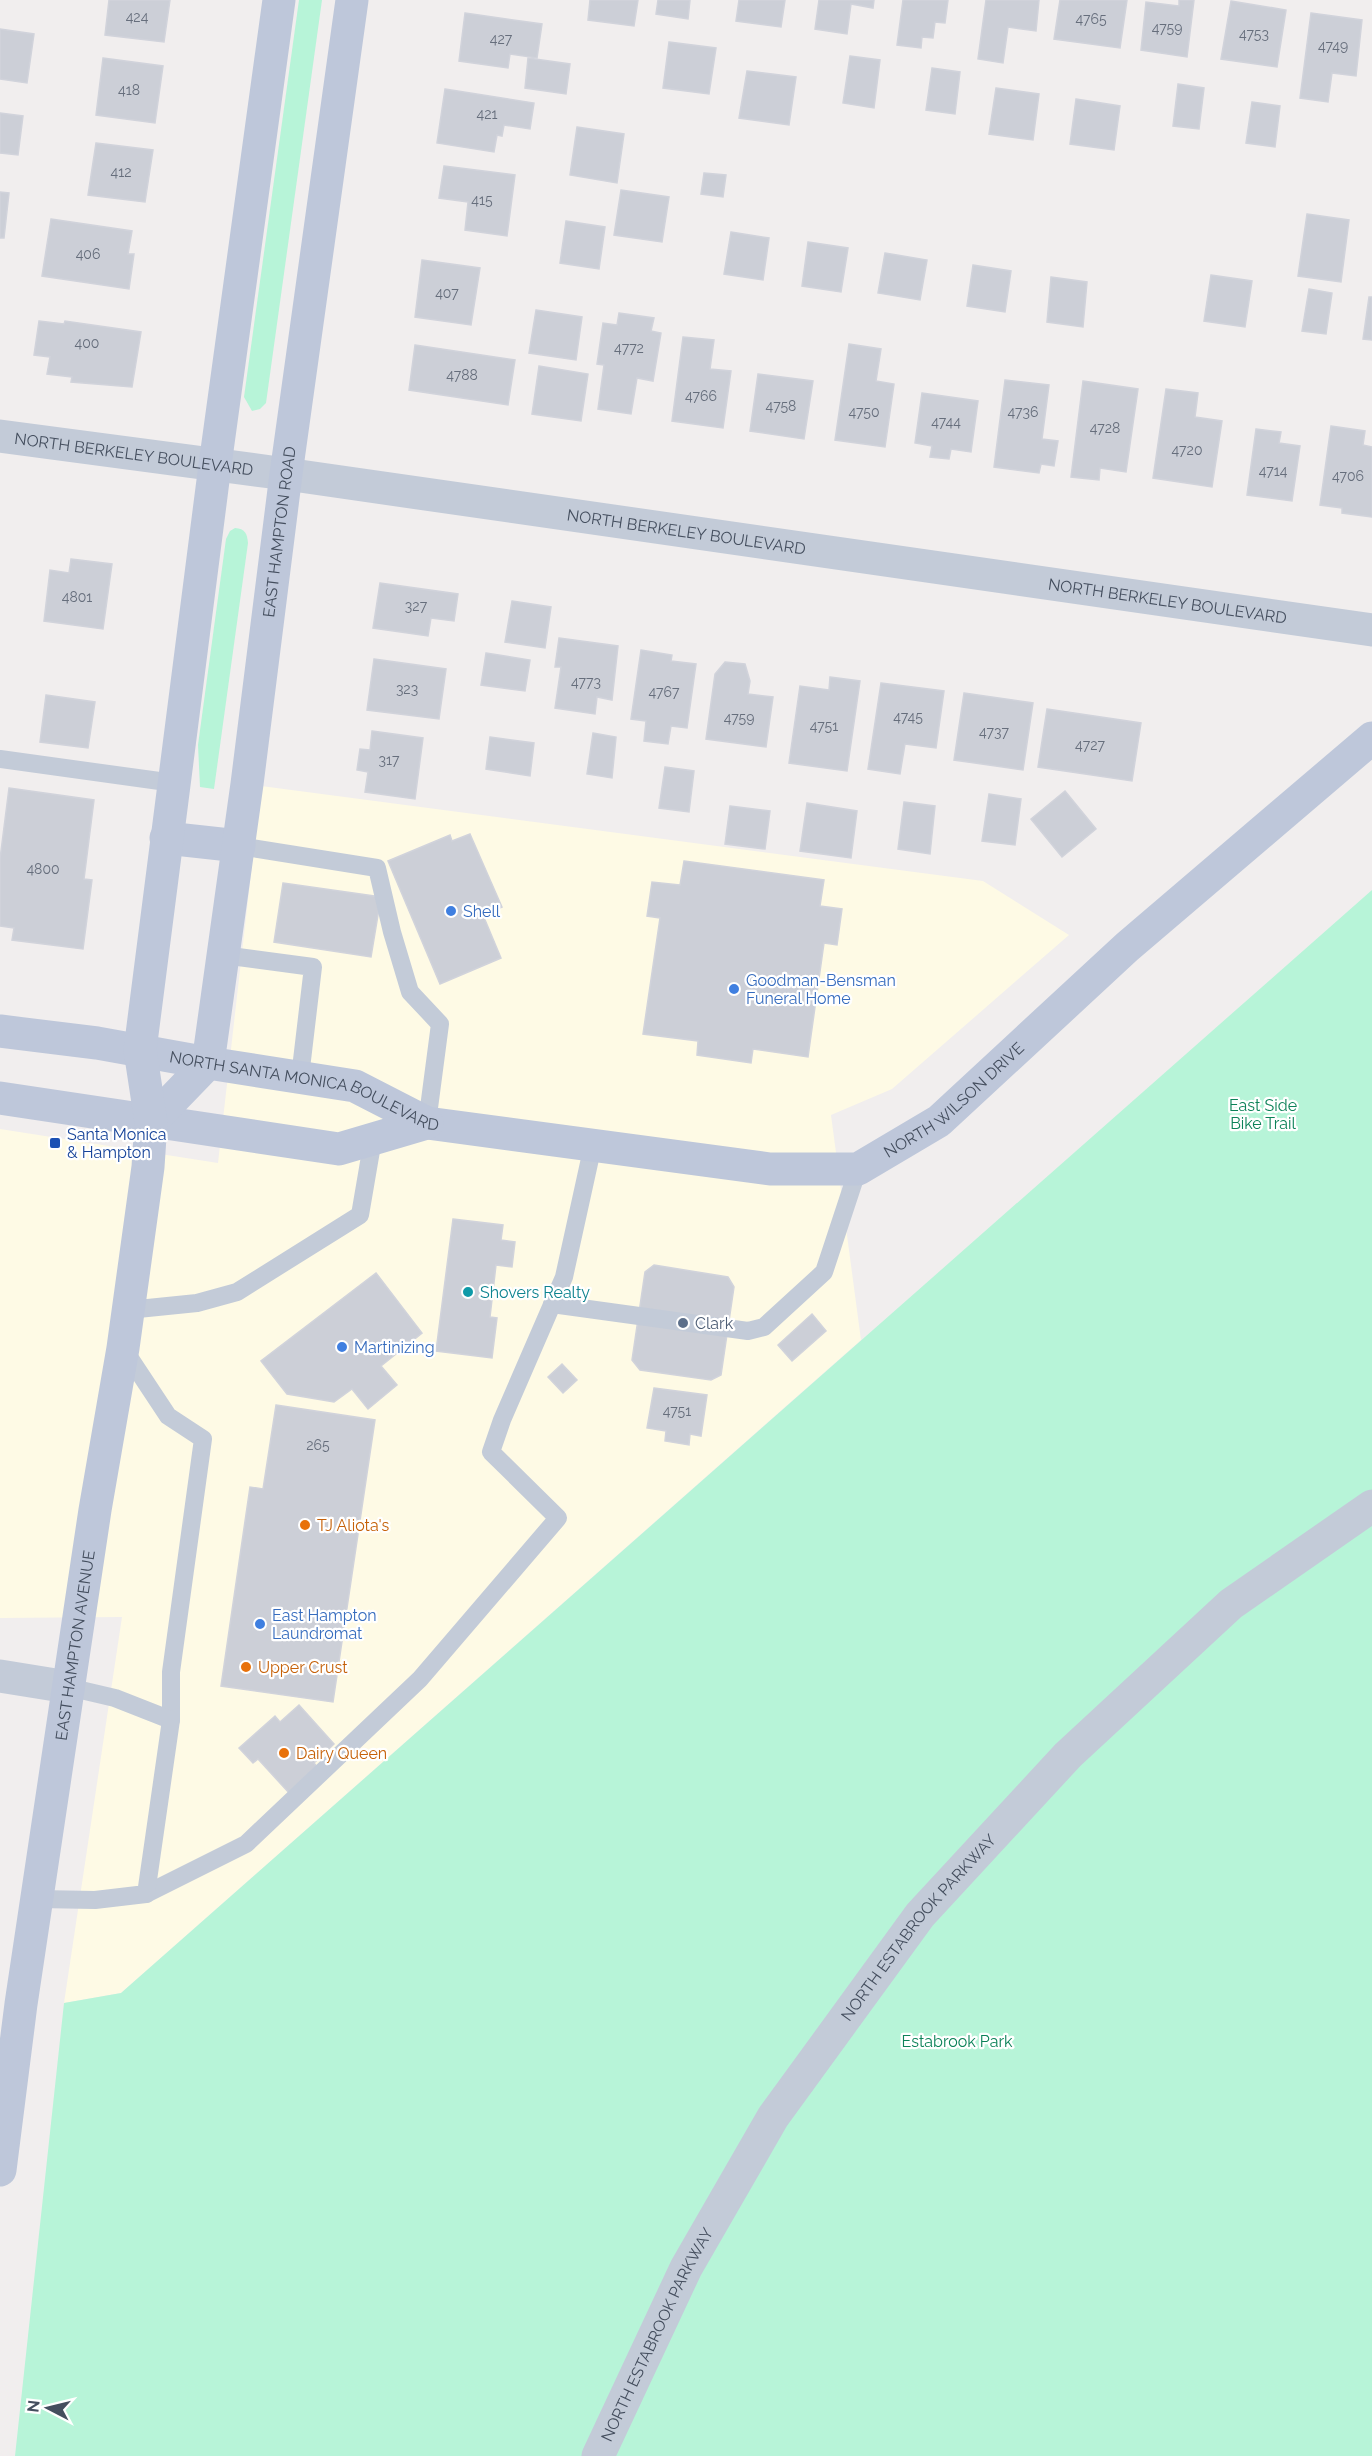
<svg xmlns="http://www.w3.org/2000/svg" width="1372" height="2456" font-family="Raleway,sans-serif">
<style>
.commercial{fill:#fefae5}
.green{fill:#b7f4d8}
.building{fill:#cccfd7;stroke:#d1d3db;stroke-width:1.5}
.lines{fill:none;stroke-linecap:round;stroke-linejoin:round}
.lane{stroke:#c3cbd8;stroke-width:18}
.street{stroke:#c3cbd8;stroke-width:33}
.secondary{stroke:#bec7da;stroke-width:33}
.shop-dot{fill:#3f7fe0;stroke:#fff;stroke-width:2}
.transit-dot{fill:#1a4fb4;stroke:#fff;stroke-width:2}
.culture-dot{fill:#0f9aa8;stroke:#fff;stroke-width:2}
.service-dot{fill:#5c6f8a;stroke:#fff;stroke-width:2}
.food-dot{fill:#e8710a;stroke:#fff;stroke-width:2}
.labels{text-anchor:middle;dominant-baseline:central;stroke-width:4.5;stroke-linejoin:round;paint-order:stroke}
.number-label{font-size:14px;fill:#666e7c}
.street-label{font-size:16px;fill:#444e5e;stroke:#fff}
.shop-label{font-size:16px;fill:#366cbe;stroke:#fff;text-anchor:start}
.park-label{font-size:16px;fill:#0c8258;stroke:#fff}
.transit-label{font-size:16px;fill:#164399;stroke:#fff;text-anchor:start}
.culture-label{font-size:16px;fill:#0d838f;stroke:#fff;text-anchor:start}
.service-label{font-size:16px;fill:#4e5e75;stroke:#fff;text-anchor:start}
.food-label{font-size:16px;fill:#c56008;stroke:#fff;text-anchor:start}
</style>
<rect width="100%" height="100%" fill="#f1eeee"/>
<path class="commercial" d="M 261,786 L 983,881 L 1069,935 L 892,1089 L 831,1115 L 861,1340 L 121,1993 L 64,2003 L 122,1617 L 0,1618 L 0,1129 L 218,1163 Z"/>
<g class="green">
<path d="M 299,0 L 322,0 L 266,403 L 260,409 L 252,411 L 244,397 Z"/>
<path d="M 235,528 C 245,529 247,533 248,543 L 214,789 L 200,787 L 198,745 L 226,539 L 230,531 Z"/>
<path d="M 1372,890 L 1372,2456 L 15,2456 L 64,2003 L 121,1993 Z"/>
</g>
<g class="building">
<path d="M 109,0 L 170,0 L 164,42 L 105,35 Z"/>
<path d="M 590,0 L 638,0 L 634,26 L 588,20 Z"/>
<path d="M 658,0 L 690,0 L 688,19 L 656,14 Z"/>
<path d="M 739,0 L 785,0 L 781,27 L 736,21 Z"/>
<path d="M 819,0 L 874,0 L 873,8 L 851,4 L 847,34 L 815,29 Z"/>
<path d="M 903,0 L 948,0 L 945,23 L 935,22 L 933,38 L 922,37 L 921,48 L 897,45 Z"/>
<path d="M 986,0 L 1039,0 L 1036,31 L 1008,27 L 1003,63 L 978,59 Z"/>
<path d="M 1060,0 L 1127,0 L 1120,48 L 1054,39 Z"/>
<path d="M 1179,0 L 1194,0 L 1187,57 L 1141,50 L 1146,2 L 1179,6 Z"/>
<path d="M 1231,1 L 1286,10 L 1277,67 L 1221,59 Z"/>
<path d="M 465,13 L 542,24 L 537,58 L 510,54 L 508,68 L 459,61 Z"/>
<path d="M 1311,13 L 1362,20 L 1356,76 L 1332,73 L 1328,102 L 1300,98 Z"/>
<path d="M 0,29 L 34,34 L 27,83 L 0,79 Z"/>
<path d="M 669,42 L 716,48 L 709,94 L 663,88 Z"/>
<path d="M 850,56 L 880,60 L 874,108 L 843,103 Z"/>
<path d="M 103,58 L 163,66 L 155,123 L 96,115 Z"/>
<path d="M 528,58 L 570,64 L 566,94 L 525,88 Z"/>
<path d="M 932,68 L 960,72 L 955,114 L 926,110 Z"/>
<path d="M 747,71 L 796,77 L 789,125 L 739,118 Z"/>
<path d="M 1178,84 L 1204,88 L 1199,129 L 1173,126 Z"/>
<path d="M 996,88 L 1039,94 L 1033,140 L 989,134 Z"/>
<path d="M 445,89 L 534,103 L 530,129 L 504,125 L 502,136 L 497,135 L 494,152 L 437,143 Z"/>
<path d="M 1076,99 L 1120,106 L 1114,150 L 1070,144 Z"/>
<path d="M 1252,102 L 1280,106 L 1275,147 L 1246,143 Z"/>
<path d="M 0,113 L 23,116 L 18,155 L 0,153 Z"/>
<path d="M 577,127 L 624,134 L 617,183 L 570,175 Z"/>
<path d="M 96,143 L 153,150 L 145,202 L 88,195 Z"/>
<path d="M 444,166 L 515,175 L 507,236 L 465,230 L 468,202 L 439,198 Z"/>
<path d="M 704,173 L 726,175 L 723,197 L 701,194 Z"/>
<path d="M 621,190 L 669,197 L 662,242 L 614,235 Z"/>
<path d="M 0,192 L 9,193 L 4,238 L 0,238 Z"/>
<path d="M 1307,214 L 1349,220 L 1341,282 L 1298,276 Z"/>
<path d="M 51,219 L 132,231 L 128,254 L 134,254 L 129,289 L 42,276 Z"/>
<path d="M 566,221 L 605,227 L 599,269 L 560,263 Z"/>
<path d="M 731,232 L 769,238 L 763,280 L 724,274 Z"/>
<path d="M 808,242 L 848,248 L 841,292 L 802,286 Z"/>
<path d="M 885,253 L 927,260 L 920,300 L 878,293 Z"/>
<path d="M 422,260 L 480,268 L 471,325 L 415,317 Z"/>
<path d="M 973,265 L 1011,271 L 1005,312 L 967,306 Z"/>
<path d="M 1211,275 L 1252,281 L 1245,327 L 1204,321 Z"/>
<path d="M 1051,277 L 1087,282 L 1083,327 L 1047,322 Z"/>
<path d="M 1309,289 L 1332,293 L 1326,334 L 1302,331 Z"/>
<path d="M 1369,297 L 1372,297 L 1372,340 L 1363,339 Z"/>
<path d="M 536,310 L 582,317 L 576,360 L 529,353 Z"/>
<path d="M 619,313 L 654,318 L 651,331 L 661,333 L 653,381 L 637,378 L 631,414 L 598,409 L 604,365 L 597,364 L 603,323 L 617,325 Z"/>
<path d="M 39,321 L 64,324 L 65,321 L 141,332 L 132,387 L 71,382 L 72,377 L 47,374 L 50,357 L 34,355 Z"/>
<path d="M 683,337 L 714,340 L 710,369 L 731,371 L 723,428 L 672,421 Z"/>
<path d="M 849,344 L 881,349 L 876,381 L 894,384 L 885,447 L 835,440 Z"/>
<path d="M 415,345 L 515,360 L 508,405 L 409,390 Z"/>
<path d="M 539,366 L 588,374 L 581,421 L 532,414 Z"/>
<path d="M 758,374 L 813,381 L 804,439 L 750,431 Z"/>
<path d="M 1005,380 L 1049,385 L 1042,439 L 1058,441 L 1054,466 L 1041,464 L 1039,473 L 994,467 Z"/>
<path d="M 1083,381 L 1138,389 L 1126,472 L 1100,468 L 1099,480 L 1071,477 Z"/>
<path d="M 1166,389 L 1198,393 L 1195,417 L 1222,421 L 1212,487 L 1153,478 Z"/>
<path d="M 922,393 L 978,401 L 971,452 L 951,449 L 949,459 L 930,457 L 932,446 L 915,443 Z"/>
<path d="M 1331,426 L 1365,431 L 1363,445 L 1372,447 L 1372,517 L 1342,513 L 1342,508 L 1320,505 Z"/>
<path d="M 1256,429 L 1281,432 L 1279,443 L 1300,446 L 1292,501 L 1247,495 Z"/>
<path d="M 71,559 L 112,564 L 103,629 L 44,621 L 50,570 L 69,573 Z"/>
<path d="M 380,583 L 458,594 L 454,621 L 431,618 L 428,636 L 373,628 Z"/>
<path d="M 512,601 L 551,607 L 545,648 L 505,642 Z"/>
<path d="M 559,638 L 618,646 L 612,700 L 597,697 L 595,714 L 555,708 L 561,667 L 555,667 Z"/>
<path d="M 641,650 L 672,655 L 671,661 L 696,664 L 687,728 L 671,726 L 668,744 L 644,741 L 646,721 L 631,719 Z"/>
<path d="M 486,653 L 530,660 L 525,691 L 481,685 Z"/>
<path d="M 374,659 L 446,669 L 439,719 L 367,710 Z"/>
<path d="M 725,662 L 745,664 L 750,681 L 748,694 L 773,697 L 766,747 L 706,739 L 715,674 Z"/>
<path d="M 830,677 L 860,681 L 847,771 L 789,763 L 800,686 L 829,690 Z"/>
<path d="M 881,683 L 944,691 L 936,748 L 905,744 L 900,774 L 868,769 Z"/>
<path d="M 964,693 L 1033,703 L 1023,770 L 954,760 Z"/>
<path d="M 46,695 L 95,702 L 88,748 L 40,742 Z"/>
<path d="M 1047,709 L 1141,723 L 1132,781 L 1038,767 Z"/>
<path d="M 372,731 L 423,738 L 415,799 L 365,792 L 368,772 L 357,770 L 360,749 L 370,750 Z"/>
<path d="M 593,733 L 616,737 L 612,778 L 587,774 Z"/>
<path d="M 490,737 L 534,743 L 530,776 L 486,769 Z"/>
<path d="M 665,767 L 694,771 L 689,812 L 659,808 Z"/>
<path d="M 9,788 L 94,800 L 84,879 L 92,880 L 83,949 L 12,940 L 14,928 L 0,926 L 0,859 Z"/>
<path d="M 1065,791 L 1096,829 L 1062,857 L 1031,819 Z"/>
<path d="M 989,794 L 1021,799 L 1015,845 L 982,841 Z"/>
<path d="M 904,802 L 935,806 L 930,854 L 898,849 Z"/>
<path d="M 807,803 L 857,811 L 851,858 L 800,851 Z"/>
<path d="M 730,806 L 770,811 L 765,849 L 725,844 Z"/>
<path d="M 470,834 L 502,907 L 483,915 L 501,958 L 440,984 L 388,861 L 450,835 L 452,841 Z"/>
<path d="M 684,861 L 824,880 L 820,906 L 842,909 L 837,945 L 824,943 L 808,1057 L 753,1049 L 751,1063 L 697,1055 L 698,1041 L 643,1034 L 660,918 L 647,916 L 652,882 L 680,885 Z"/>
<path d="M 283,883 L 381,897 L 371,957 L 274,942 Z"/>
<path d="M 453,1219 L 503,1225 L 501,1240 L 515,1242 L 512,1267 L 496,1265 L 490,1317 L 497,1318 L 492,1358 L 436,1351 Z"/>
<path d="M 654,1265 L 728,1277 L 734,1287 L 721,1375 L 711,1380 L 640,1370 L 632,1360 L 645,1272 Z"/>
<path d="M 376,1273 L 422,1333 L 381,1366 L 397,1385 L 368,1409 L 352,1389 L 334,1402 L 287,1394 L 261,1361 Z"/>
<path d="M 812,1314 L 826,1331 L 792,1361 L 778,1345 Z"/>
<path d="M 562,1364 L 577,1380 L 563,1393 L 548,1377 Z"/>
<path d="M 654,1388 L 707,1395 L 701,1436 L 690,1434 L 689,1445 L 665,1441 L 666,1431 L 647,1428 Z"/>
<path d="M 276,1405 L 375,1420 L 333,1702 L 221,1686 L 250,1487 L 263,1489 Z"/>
<path d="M 299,1705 L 334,1744 L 314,1763 L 318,1768 L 290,1794 L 258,1759 L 253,1763 L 239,1748 L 275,1716 L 280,1722 Z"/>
</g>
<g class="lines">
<g class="lane">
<path d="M 0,759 L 174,783"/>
<path d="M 239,846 L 377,868 L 392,932 L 410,992 L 440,1024 L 427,1123"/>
<path d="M 223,955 L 313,967 L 300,1077"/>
<path d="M 552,1304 L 748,1331 L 764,1327 L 824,1272 L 858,1169"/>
<path d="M 128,1310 L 197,1303 L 237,1292 L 360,1215 L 373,1139"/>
<path d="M 123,1348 L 168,1416 L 203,1439 L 171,1672 L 171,1720"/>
<path d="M 146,1894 L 246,1844 L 420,1679 L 558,1518 L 491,1452 L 502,1420 L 564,1277 L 593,1145"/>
<path d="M 37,1899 L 95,1900 L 146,1894 L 171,1720 L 115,1698 L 68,1687"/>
</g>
<g class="street">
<path id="s1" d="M 0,436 L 286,474 L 1372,630"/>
<path d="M 0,1676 L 68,1687"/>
<path id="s2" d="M 598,2456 L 686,2268 L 773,2117 L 920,1915 L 1068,1755 L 1231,1604 L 1372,1506"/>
</g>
<g class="secondary">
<path d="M 166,838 L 239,846"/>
<path id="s3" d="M 0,1031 L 97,1043 L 208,1063 L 355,1086 L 427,1123 L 770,1169 L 858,1169 L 939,1121 L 1127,947 L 1372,738"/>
<path d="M 0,1098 L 339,1149 L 427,1123"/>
<path id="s4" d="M 151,1122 L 208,1063 L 247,784 L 286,474 L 352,0"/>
<path id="s5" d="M 0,2170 L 21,2004 L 95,1510 L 123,1348 L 148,1167 L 151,1122 L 140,1050 L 215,465 L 279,0"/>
</g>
</g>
<g class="shop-dot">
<circle cx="451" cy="911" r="6"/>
<circle cx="734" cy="989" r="6"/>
<circle cx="342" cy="1347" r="6"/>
<circle cx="260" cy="1624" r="6"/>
</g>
<rect class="transit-dot" x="49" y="1137" width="12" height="12" rx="3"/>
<circle class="culture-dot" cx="468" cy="1292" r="6"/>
<circle class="service-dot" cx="683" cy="1323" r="6"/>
<g class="food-dot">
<circle cx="305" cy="1525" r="6"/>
<circle cx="246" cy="1667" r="6"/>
<circle cx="284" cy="1753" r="6"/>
</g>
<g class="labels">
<g class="number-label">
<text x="137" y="17">424</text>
<text x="1091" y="19">4765</text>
<text x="1167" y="28">4759</text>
<text x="1254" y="34">4753</text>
<text x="501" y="39">427</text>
<text x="1333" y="46">4749</text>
<text x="129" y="90">418</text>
<text x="487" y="114">421</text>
<text x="121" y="172">412</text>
<text x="482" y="200">415</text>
<text x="88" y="254">406</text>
<text x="447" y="293">407</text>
<text x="87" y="343">400</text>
<text x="629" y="348">4772</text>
<text x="462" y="375">4788</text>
<text x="701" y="396">4766</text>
<text x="781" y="406">4758</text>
<text x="864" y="412">4750</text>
<text x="1023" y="412">4736</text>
<text x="946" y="422">4744</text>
<text x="1105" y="428">4728</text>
<text x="1187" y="450">4720</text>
<text x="1273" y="471">4714</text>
<text x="1348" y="476">4706</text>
<text x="77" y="597">4801</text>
<text x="416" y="606">327</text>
<text x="586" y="682">4773</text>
<text x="407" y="689">323</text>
<text x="664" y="692">4767</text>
<text x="908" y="717">4745</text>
<text x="739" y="718">4759</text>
<text x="824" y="726">4751</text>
<text x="994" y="732">4737</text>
<text x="1090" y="745">4727</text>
<text x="389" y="760">317</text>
<text x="43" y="869">4800</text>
<text x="677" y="1411">4751</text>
<text x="318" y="1445">265</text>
</g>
<g class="street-label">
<text stroke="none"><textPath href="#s1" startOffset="135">NORTH BERKELEY BOULEVARD</textPath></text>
<text stroke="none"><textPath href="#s4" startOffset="618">EAST HAMPTON ROAD</textPath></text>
<text stroke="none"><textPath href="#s1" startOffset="693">NORTH BERKELEY BOULEVARD</textPath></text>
<text stroke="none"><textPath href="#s1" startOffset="1179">NORTH BERKELEY BOULEVARD</textPath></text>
<text stroke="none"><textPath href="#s3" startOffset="312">NORTH SANTA MONICA BOULEVARD</textPath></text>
<text stroke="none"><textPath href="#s3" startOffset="993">NORTH WILSON DRIVE</textPath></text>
<text stroke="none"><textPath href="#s5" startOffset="530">EAST HAMPTON AVENUE</textPath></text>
<text stroke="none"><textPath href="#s2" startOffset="621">NORTH ESTABROOK PARKWAY</textPath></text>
<text stroke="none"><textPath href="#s2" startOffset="135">NORTH ESTABROOK PARKWAY</textPath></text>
</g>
<g class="shop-label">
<text x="463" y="911">Shell</text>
<text x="746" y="980">Goodman-Bensman<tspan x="746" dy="18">Funeral Home</tspan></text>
<text x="354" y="1347">Martinizing</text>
<text x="272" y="1615">East Hampton<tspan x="272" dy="18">Laundromat</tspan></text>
</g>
<g class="park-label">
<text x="1263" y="1105">East Side<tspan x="1263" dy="18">Bike Trail</tspan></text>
<text x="957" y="2041">Estabrook Park</text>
</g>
<g class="transit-label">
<text x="67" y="1134">Santa Monica<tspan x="67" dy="18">&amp; Hampton</tspan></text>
</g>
<g class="culture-label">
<text x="480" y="1292">Shovers Realty</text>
</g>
<g class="service-label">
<text x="695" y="1323">Clark</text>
</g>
<g class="food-label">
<text x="317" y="1525">TJ Aliota's</text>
<text x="258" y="1667">Upper Crust</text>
<text x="296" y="1753">Dairy Queen</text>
</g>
</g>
<g transform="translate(48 2408) rotate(277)" stroke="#ffffff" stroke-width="4.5" paint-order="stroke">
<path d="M0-4.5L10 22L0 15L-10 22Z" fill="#444e5e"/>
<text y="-9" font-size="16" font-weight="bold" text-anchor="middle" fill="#444e5e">N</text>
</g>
</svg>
